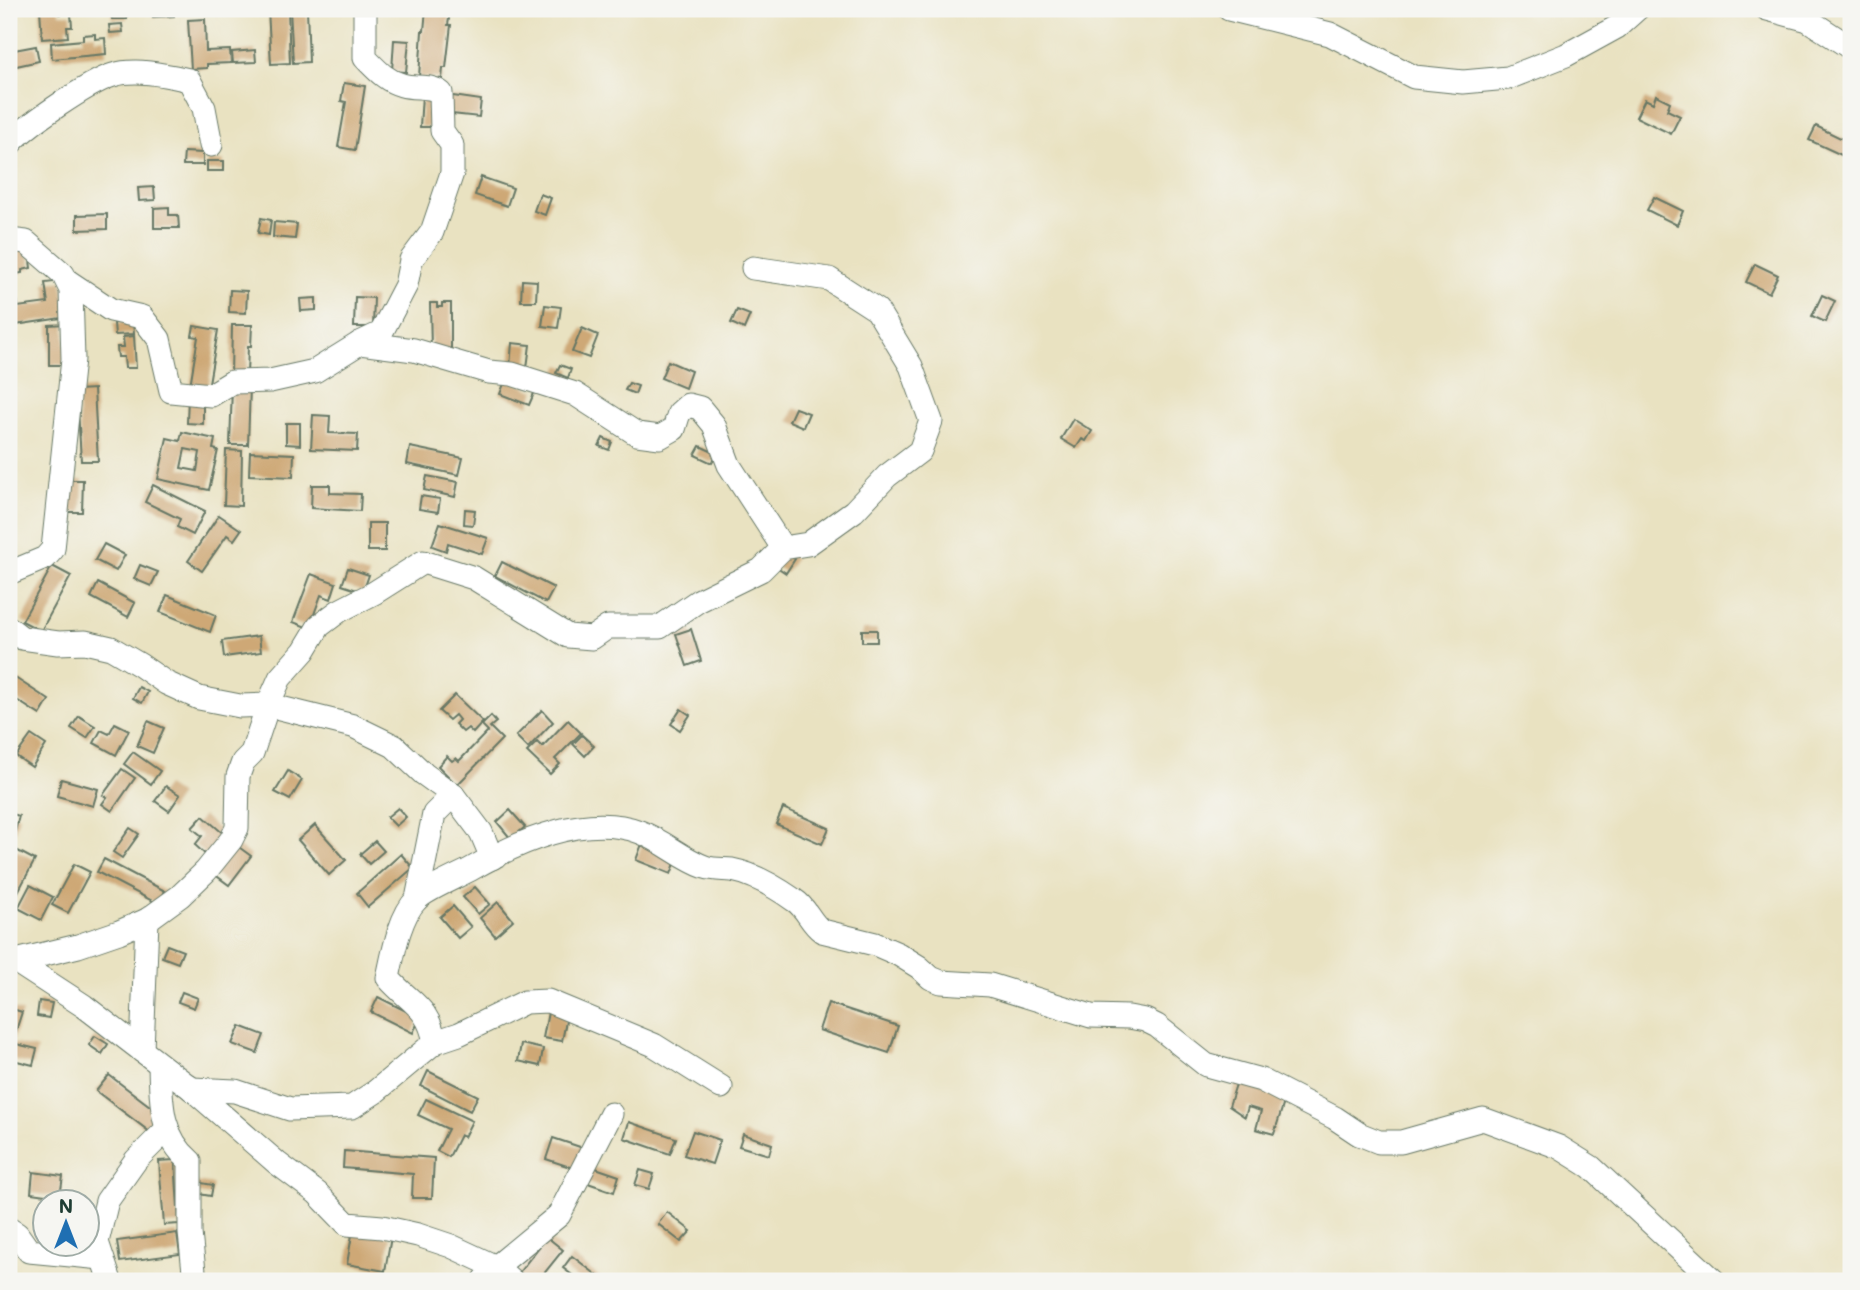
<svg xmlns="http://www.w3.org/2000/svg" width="1860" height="1290" font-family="Mali,sans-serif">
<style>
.building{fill:#cea876;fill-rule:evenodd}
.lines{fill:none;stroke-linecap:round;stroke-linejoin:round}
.minor-casing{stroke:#667765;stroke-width:25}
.minor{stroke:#fff;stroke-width:23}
</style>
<rect width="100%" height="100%" fill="#f6f6f2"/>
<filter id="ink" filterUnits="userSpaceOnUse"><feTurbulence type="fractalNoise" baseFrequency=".0143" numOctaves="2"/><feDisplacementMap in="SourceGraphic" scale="14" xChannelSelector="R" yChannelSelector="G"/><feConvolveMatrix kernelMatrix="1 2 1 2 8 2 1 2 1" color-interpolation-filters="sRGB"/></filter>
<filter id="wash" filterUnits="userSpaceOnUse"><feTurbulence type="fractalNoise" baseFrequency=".00686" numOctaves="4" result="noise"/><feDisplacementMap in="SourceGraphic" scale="28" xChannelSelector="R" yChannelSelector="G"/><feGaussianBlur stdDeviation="1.57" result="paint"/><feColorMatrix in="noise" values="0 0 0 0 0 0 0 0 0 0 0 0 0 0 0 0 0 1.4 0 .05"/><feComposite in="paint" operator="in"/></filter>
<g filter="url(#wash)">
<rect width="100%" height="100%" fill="#e9e2c1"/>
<g id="blocks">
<g class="building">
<path d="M 40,9 L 59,9 L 59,14 L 71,14 L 72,27 L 67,27 L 68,37 L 42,39 Z"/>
<path d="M 111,9 L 127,9 L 127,19 L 112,19 Z"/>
<path d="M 152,9 L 174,9 L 174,16 L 153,17 Z"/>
<path d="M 268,9 L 288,9 L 290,63 L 271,64 Z"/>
<path d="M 290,9 L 307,9 L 309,62 L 293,63 Z"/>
<path d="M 426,9 L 450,12 L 448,25 L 451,25 L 446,68 L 443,68 L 442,79 L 419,77 L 422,31 L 424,31 Z"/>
<path d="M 1094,9 L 1113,9 L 1112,16 L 1094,13 Z"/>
<path d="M 205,19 L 206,51 L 230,50 L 231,63 L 207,64 L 207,68 L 191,69 L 188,20 Z"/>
<path d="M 122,24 L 123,32 L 110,33 L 109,25 Z"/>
<path d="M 95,34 L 95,39 L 105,38 L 106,54 L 52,59 L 51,43 L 83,40 L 83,35 Z"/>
<path d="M 394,40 L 409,41 L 406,72 L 392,71 Z"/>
<path d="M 36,46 L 39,61 L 12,67 L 9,51 Z"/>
<path d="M 255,50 L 256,62 L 233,63 L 232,52 Z"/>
<path d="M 344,83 L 365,86 L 355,150 L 338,147 L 346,102 L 341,101 Z"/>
<path d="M 422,95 L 438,96 L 436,127 L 420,127 Z"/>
<path d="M 446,95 L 481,100 L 479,117 L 443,113 Z"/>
<path d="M 1656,95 L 1670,102 L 1667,110 L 1680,116 L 1671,134 L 1636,117 L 1645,99 L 1653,103 Z"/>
<path d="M 1816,126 L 1851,143 L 1850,159 L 1809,140 Z"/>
<path d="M 184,152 L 203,153 L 203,165 L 183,165 Z"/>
<rect x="207" y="161" width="17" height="10"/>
<path d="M 481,177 L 513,188 L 507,206 L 475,195 Z"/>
<path d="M 154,187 L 155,200 L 139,201 L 138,188 Z"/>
<path d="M 540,194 L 551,198 L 545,215 L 534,211 Z"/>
<path d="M 1654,197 L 1683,211 L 1677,225 L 1647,210 Z"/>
<path d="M 169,207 L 169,215 L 178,215 L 179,228 L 154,228 L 154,208 Z"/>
<path d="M 107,214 L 107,229 L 77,230 L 77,215 Z"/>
<path d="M 261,218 L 271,220 L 269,235 L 258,233 Z"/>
<path d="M 274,222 L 297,224 L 295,239 L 273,237 Z"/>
<path d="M 28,246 L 31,268 L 22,270 L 22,273 L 9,275 L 9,248 Z"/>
<path d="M 1755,264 L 1778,275 L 1769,293 L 1746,282 Z"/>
<path d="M 522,280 L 537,281 L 536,301 L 521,301 Z"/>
<path d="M 62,281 L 68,317 L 9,326 L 9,292 L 16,291 L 18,307 L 48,303 L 45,283 Z"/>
<path d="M 230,290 L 247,291 L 246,313 L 229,312 Z"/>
<path d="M 1822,295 L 1835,301 L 1825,322 L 1812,316 Z"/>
<path d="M 355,297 L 374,298 L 373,327 L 354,327 Z"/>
<path d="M 316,298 L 316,310 L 301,311 L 300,299 Z"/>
<path d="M 430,303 L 437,303 L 437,307 L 442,307 L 442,303 L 451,303 L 451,350 L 431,350 Z"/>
<path d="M 545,305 L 561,307 L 558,328 L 542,326 Z"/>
<path d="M 737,310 L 750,315 L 744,329 L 731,323 Z"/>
<path d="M 133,322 L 134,334 L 115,335 L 114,323 Z"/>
<path d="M 65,324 L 65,365 L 49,365 L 49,325 Z"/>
<path d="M 232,325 L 252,325 L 251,346 L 248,346 L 247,375 L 231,375 Z"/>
<path d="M 194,326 L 218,330 L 208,389 L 190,386 L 198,337 L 192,336 Z"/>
<path d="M 582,328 L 598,335 L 589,358 L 572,352 Z"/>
<path d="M 134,336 L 136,368 L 125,368 L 124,357 L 118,357 L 117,347 L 124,347 L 123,337 Z"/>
<path d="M 512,343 L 530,345 L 527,368 L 510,367 Z"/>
<path d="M 668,361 L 691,371 L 685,388 L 661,378 Z"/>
<path d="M 560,365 L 571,369 L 568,378 L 556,373 Z"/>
<path d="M 506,379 L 535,391 L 529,405 L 500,394 Z"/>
<path d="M 629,383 L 638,386 L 635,394 L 625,390 Z"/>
<path d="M 232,387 L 250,387 L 248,445 L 230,445 Z"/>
<path d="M 94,389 L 98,461 L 81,461 L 77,390 Z"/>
<path d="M 188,397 L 203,397 L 203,424 L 187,423 Z"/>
<path d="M 795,408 L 809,413 L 803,427 L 789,421 Z"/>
<path d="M 313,415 L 330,416 L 329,433 L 358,434 L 357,451 L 311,449 Z"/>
<path d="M 1073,419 L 1092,431 L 1086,441 L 1082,439 L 1076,448 L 1061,439 Z"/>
<path d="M 286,423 L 300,423 L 300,445 L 286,444 Z"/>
<path d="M 182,432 L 215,439 L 213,449 L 218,450 L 209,490 L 158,479 L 167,438 L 180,441 ZM 185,449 L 200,452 L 197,471 L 181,468 Z"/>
<path d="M 603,438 L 612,442 L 609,450 L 599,446 Z"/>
<path d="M 700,446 L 717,454 L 712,463 L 695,455 Z"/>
<path d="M 410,447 L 463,458 L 459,475 L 407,464 Z"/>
<path d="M 226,450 L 242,451 L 241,506 L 224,505 Z"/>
<path d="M 250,452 L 294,454 L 293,477 L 249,475 Z"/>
<path d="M 427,476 L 458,482 L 455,497 L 424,490 Z"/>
<path d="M 66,480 L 83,480 L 82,512 L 66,512 Z"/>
<path d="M 153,485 L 205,511 L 193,535 L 177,527 L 180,519 L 145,502 Z"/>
<path d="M 312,485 L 330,485 L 330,493 L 361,494 L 360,511 L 311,508 Z"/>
<path d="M 421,496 L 440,499 L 438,512 L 419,509 Z"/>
<path d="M 465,509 L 475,510 L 473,525 L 464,524 Z"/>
<path d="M 219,515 L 241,530 L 234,540 L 227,535 L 202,571 L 188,561 Z"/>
<rect x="368" y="523" width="17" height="28"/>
<path d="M 440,523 L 488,538 L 482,554 L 448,543 L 446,551 L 432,546 Z"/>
<path d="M 104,544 L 125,555 L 116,571 L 95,560 Z"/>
<path d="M 786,553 L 795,559 L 786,573 L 777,567 Z"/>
<path d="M 502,562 L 554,588 L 546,603 L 495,576 Z"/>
<path d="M 140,565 L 158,572 L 151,586 L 134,579 Z"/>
<path d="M 52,566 L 71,576 L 41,631 L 22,621 Z"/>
<path d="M 348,568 L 369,575 L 363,592 L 342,585 Z"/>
<path d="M 311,574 L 336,583 L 331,599 L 321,595 L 309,628 L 293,622 Z"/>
<path d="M 98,583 L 135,603 L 128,617 L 91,597 Z"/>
<path d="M 167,595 L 216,615 L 210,632 L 160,612 Z"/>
<path d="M 691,629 L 701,661 L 687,666 L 676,634 Z"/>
<rect x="862" y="630" width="15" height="12"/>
<path d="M 259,636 L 261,652 L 224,657 L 222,641 Z"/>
<path d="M 9,674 L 49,700 L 40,715 L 9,695 Z"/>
<path d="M 139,687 L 148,692 L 142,703 L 133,698 Z"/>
<path d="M 455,695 L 483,722 L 473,733 L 468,728 L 463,732 L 455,724 L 459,720 L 455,715 L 449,720 L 439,711 Z"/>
<path d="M 681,709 L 690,715 L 680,730 L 671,724 Z"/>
<path d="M 542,710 L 553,722 L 528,748 L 516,736 Z"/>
<path d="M 79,716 L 95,726 L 87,738 L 71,728 Z"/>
<path d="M 491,716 L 496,722 L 490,727 L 502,739 L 457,785 L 438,766 L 447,756 L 452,761 L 456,758 L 459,761 L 488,731 L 482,725 Z"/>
<path d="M 568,720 L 581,733 L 555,759 L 560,764 L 550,774 L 527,752 L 537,742 L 542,747 Z"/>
<path d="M 148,721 L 164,728 L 153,753 L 137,746 Z"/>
<path d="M 115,723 L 129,730 L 116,755 L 94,743 L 101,730 L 109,734 Z"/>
<path d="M 31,735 L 46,745 L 32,767 L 16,756 Z"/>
<path d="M 582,735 L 594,746 L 585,756 L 573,744 Z"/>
<path d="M 133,752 L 160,771 L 151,784 L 124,764 Z"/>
<path d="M 122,769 L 135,778 L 112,811 L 102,804 L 107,797 L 103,795 Z"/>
<path d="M 288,771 L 302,780 L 290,800 L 275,792 Z"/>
<path d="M 61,779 L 98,789 L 93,806 L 57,796 Z"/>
<path d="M 166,786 L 180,795 L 169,811 L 155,801 Z"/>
<path d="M 398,808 L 406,817 L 396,826 L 387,817 Z"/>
<path d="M 783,808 L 829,828 L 822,844 L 776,824 Z"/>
<path d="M 510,810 L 525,827 L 511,839 L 497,822 Z"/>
<path d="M 9,813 L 19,816 L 15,831 L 9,829 Z"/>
<path d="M 203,816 L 225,835 L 207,856 L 195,845 L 202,836 L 192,828 Z"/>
<path d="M 315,825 L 346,860 L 329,875 L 298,840 Z"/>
<path d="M 130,828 L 139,834 L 122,858 L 113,852 Z"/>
<path d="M 375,841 L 384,851 L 369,864 L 360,854 Z"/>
<path d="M 642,844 L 677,858 L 671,874 L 636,860 Z"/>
<path d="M 236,845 L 251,856 L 229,885 L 214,874 Z"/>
<path d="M 16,850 L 35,860 L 12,903 L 9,901 L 9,864 Z"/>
<path d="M 401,854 L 413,868 L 368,907 L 357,893 Z"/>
<path d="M 104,859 L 165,891 L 158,904 L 97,872 Z"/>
<path d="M 74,864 L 90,872 L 68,913 L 52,905 Z"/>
<path d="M 30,885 L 53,897 L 41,920 L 18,908 Z"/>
<path d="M 475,887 L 490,904 L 478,914 L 463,897 Z"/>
<path d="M 498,902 L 513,920 L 495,936 L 480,918 Z"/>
<path d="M 453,906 L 471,927 L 458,938 L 440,917 Z"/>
<path d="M 167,945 L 183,951 L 178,963 L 162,957 Z"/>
<path d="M 182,992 L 198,998 L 194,1008 L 178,1002 Z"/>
<path d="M 378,997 L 420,1018 L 413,1033 L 371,1012 Z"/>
<path d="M 39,1001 L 52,1003 L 49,1018 L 37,1016 Z"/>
<path d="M 828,1003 L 898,1026 L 889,1053 L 819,1030 Z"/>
<path d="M 549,1007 L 568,1011 L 562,1041 L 543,1038 Z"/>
<path d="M 9,1008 L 22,1012 L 12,1043 L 37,1049 L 33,1065 L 9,1059 Z"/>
<path d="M 240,1026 L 264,1035 L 257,1053 L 232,1044 Z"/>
<path d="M 95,1036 L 108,1044 L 102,1054 L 89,1045 Z"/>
<path d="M 521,1044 L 543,1049 L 540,1066 L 518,1061 Z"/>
<path d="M 428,1071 L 478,1096 L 470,1111 L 421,1086 Z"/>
<path d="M 109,1075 L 163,1116 L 150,1132 L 96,1091 Z"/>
<path d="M 1237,1081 L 1286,1096 L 1274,1134 L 1256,1129 L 1261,1111 L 1248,1107 L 1245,1117 L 1229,1106 Z"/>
<path d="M 426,1099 L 472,1121 L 464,1137 L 460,1135 L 449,1157 L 437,1151 L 448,1129 L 418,1115 Z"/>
<path d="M 629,1122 L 676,1138 L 670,1154 L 624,1138 Z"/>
<path d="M 693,1131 L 720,1140 L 712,1164 L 684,1155 Z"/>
<path d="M 743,1134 L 772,1144 L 769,1155 L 739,1146 Z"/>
<path d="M 553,1138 L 583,1148 L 576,1169 L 546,1159 Z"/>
<path d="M 344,1151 L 434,1158 L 432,1198 L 412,1198 L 413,1174 L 343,1168 Z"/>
<path d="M 175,1160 L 179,1224 L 164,1225 L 159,1161 Z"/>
<path d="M 587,1165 L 619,1176 L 614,1192 L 582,1181 Z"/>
<path d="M 640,1170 L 654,1174 L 649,1189 L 635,1185 Z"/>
<path d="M 33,1172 L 63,1176 L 60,1197 L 31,1193 Z"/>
<path d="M 196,1182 L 213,1185 L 211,1196 L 193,1193 Z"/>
<path d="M 667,1212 L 691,1231 L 681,1242 L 658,1224 Z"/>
<path d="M 353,1229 L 391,1237 L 385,1271 L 347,1264 Z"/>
<path d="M 177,1233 L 180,1254 L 120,1262 L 117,1241 Z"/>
<path d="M 547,1237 L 563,1250 L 538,1281 L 525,1281 L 517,1275 Z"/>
<path d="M 572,1256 L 602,1279 L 601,1281 L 580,1281 L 563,1268 Z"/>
</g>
</g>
</g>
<g filter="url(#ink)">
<use href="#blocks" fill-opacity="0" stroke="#667765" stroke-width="2"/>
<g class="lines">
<defs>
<g id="minor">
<path d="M 1229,9 L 1330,34 L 1414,77 L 1463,82 L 1508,78 L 1566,55 L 1617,27 L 1637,9"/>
<path d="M 1767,9 L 1808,20 L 1851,48"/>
<path d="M 9,145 C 24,126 90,82 113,75 C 136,68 166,75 189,80 L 204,108 L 211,145"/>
<path d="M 9,240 L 26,242 L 63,274 L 71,290 L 73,359 L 53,549 L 45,558 L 9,573"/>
<path d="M 69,282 L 111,310 L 142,317 L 159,339 L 171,391 L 211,395 L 232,382 L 270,381 L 315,371 L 360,343 L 381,333 L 406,285 L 411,260 L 432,232 L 452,173 L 452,145 L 442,131 L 441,93 C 430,84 415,89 402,85 C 386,81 376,69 365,58 L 365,9"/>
<path d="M 360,343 L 414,350 L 489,372 L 512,374 L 575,394 L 637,434 L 660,437 L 674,429 L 679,413 L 688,405 L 700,408 L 714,425 L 729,465 L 783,548"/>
<path d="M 9,628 L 22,638 L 58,643 L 85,642 L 111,648 L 140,665 L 166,683 L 199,698 L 240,706 L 268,705 L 353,726 L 394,746 L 424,774 L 453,795 L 481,832 L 492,858"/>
<path d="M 417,899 L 434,814 L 453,795"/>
<path d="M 9,957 L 84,1006 L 192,1089 L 277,1163 L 317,1193 L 347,1224 L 382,1227 L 418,1235 L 451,1246 L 496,1267 L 512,1281"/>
<path d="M 16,961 L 78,946 L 119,932 L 147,920 L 180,896 L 206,871 L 231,840 L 237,828 L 238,776 L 243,762 L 252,753 L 268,705 L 280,678 L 304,651 L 319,626 L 339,611 L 374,593 L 423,562 L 474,578 L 568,636 L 592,638 L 608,627 L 660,627 L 698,601 L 761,570 L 783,548 L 808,544 L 854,511 L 887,476 L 920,451 L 931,421 L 911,366 L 877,310 L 829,279 L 753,268"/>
<path d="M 435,1042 L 459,1034 L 525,1002 L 548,1001 L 654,1045 L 721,1087"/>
<path d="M 142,1051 L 147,920"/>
<path d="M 160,1065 C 161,1101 160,1136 190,1161 L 190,1233 L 195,1281"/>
<path d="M 192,1089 L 235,1091 L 290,1109 L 352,1107 L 375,1092 L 435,1042 C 428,1006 411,1004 388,978 C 393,955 399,917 417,899 C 427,889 459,876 473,868 C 520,841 586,812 640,832 C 664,841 682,859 705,867 C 714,870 723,869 732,870 C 753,874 777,888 794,900 C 807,908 810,923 822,931 L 875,944 L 898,954 L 919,967 L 931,978 L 941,982 L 990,985 L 1091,1016 L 1129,1017 L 1145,1020 L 1157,1026 L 1206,1065 L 1261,1080 L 1335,1118 L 1359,1134 L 1379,1142 L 1401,1142 L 1483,1119 L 1559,1147 L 1591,1167 L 1714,1281"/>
<path d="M 9,1229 L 17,1234 L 29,1251 L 102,1258"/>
<path d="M 110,1281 L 97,1242 L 107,1201 L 136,1160 L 167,1129"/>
<path d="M 484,1281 L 496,1267 L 559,1215 L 611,1114"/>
</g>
</defs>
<use href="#minor" class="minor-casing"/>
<use href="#minor" class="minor"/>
</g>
</g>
<rect width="1860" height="1290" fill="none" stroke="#f6f6f2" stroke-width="35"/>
<g transform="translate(66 1223)"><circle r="33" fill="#f6f6f2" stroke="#a0aca6" stroke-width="2"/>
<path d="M0-5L12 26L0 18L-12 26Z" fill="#1f6fb2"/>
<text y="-10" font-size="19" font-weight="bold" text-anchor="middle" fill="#1f3d34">N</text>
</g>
</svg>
